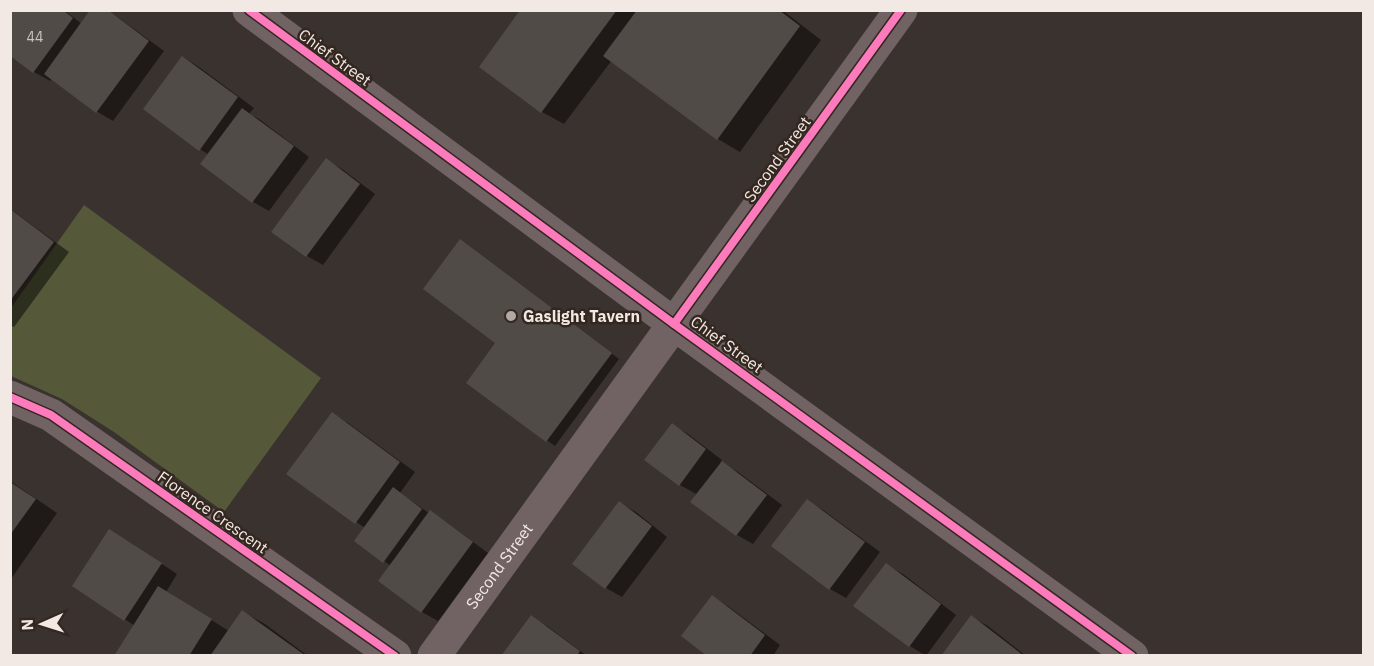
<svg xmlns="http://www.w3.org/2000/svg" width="1374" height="666" font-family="'IBM Plex Sans',sans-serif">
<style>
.green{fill:#555839}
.shadow{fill:#0007}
.building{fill:#504b47}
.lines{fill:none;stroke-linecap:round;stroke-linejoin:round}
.minor{stroke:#716363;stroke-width:33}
.tertiary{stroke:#716363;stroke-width:33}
.cycleway-casing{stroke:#342720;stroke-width:11}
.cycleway{stroke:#fd7abc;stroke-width:8}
.poi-dot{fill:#b2a9a4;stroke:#342720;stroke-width:2}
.labels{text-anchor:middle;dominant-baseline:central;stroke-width:5;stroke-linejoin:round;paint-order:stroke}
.number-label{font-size:14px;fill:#cac2bd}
.street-label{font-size:16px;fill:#f2e9e4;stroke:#342720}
.poi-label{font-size:16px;font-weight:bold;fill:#f2e9e4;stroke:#342720;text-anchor:start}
</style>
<rect width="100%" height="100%" fill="#3a322e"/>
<path class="green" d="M 84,205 L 321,378 L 224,512 L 114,432 L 62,399 L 11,376 L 11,308 Z"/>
<g class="shadow">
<path d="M 10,10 L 64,10 L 82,24 L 108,10 L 164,51 L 113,121 L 96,111 L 52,78 L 50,81 L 34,72 L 10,54 Z"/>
<path d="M 521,10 L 782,10 L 821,40 L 740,152 L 718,139 L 612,60 L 564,124 L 542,112 L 481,66 Z"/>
<path d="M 183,57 L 199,67 L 254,108 L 249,114 L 259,119 L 309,157 L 269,211 L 253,202 L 209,155 L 200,149 Z"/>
<path d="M 326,160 L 342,169 L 375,194 L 323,265 L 307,256 L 274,232 Z"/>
<path d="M 10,209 L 69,252 L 14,327 L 10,325 Z"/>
<path d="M 468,246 L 619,359 L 555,446 L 468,383 L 497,343 Z"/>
<path d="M 332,414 L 348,423 L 415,472 L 400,493 L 429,513 L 430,512 L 446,522 L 488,553 L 438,621 L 422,612 L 380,581 L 391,566 L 356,541 L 365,528 L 288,474 Z"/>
<path d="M 672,425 L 688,434 L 722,460 L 720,462 L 738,472 L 782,505 L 753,544 L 737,535 L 698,495 L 680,485 Z"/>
<path d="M 10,481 L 57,513 L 11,579 L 10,578 Z"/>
<path d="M 807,501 L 823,510 L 880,552 L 846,598 L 830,589 Z"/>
<path d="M 620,503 L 636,512 L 667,537 L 622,597 L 606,588 Z"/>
<path d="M 126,540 L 177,574 L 166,592 L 229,631 L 243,612 L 265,624 L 308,656 L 116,656 L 135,626 L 74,585 Z"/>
<path d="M 886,565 L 903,574 L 956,615 L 926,656 L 910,646 L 856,605 Z"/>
<path d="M 713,597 L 729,607 L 780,645 L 773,656 L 710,656 Z"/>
<path d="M 531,617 L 547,626 L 587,656 L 502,656 Z"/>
<path d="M 972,617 L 988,626 L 1026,656 L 943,656 Z"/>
</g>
<g class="building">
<path d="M 10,10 L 63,10 L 73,18 L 33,73 L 10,56 Z"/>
<path d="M 90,10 L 108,10 L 149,41 L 96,113 L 44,74 Z"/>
<path d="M 520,10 L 617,10 L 541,113 L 479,67 Z"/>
<path d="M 637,10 L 779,10 L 800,26 L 717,140 L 603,56 Z"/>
<path d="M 182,56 L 238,97 L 199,151 L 143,109 Z"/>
<path d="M 242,108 L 294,146 L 252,203 L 200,164 Z"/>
<path d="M 326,158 L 360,184 L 306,257 L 271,232 Z"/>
<path d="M 10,209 L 54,242 L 10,301 Z"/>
<path d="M 460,239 L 612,353 L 546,442 L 466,383 L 495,343 L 423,289 Z"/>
<path d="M 332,412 L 400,462 L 355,524 L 286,474 Z"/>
<path d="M 672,423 L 706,449 L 679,486 L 644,460 Z"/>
<path d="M 722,461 L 767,495 L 736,536 L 690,502 Z"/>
<path d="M 10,482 L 36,499 L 10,535 Z"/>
<path d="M 393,487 L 422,509 L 383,563 L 354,541 Z"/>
<path d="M 807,499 L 865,542 L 829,590 L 771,546 Z"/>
<path d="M 619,501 L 652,526 L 605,589 L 572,564 Z"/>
<path d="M 430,510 L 473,542 L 421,613 L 378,581 Z"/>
<path d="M 109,529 L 162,563 L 124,621 L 72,586 Z"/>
<path d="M 886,563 L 941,604 L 909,647 L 853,606 Z"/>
<path d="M 158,586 L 212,619 L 189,656 L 114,656 Z"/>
<path d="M 712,595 L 765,635 L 750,656 L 707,656 L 681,636 Z"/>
<path d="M 242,610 L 306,656 L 210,656 Z"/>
<path d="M 531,615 L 580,651 L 577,656 L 501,656 Z"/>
<path d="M 971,615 L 1024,656 L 941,656 Z"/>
</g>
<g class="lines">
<g class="minor">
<path d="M 10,397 L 51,415 L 395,656"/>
<path id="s1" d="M 434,656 L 901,10"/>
</g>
<path class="tertiary" d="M 249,10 L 674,324 L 1132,656"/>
<defs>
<g id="cycleway">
<path d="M 249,10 L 674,324 L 1132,656"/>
<path d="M 674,324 L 901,10"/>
<path d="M 10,397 L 51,415 L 395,656"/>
</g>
</defs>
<use href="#cycleway" class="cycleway-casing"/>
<use href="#cycleway" class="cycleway"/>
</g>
<circle class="poi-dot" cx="511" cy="316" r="6"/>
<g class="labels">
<g class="number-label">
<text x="35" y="37">44</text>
</g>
<g class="street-label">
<text transform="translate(335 57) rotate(36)">Chief Street</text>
<text transform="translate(777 159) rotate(-54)">Second Street</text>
<text transform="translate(727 344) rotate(36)">Chief Street</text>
<text transform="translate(213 512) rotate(35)">Florence Crescent</text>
<text stroke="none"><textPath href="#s1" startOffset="111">Second Street</textPath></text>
</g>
<g class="poi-label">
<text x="523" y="316">Gaslight Tavern</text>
</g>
</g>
<rect width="1374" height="666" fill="none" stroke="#f2e9e4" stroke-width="24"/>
<g transform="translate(42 624) rotate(267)" stroke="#342720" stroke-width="4.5" paint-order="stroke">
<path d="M0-4.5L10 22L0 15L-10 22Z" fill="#f2e9e4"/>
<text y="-9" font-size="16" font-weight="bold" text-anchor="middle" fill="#f2e9e4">N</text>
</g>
</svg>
